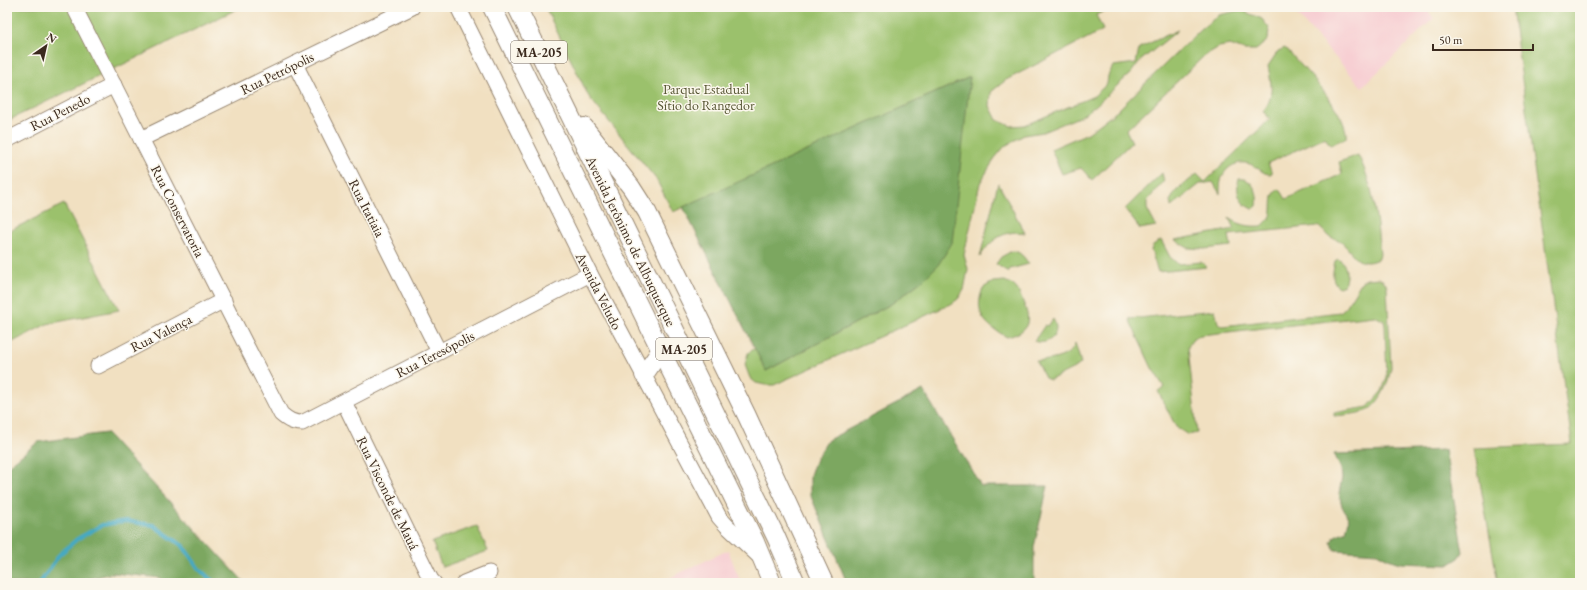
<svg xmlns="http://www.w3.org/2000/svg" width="1587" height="590" font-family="'EB Garamond',serif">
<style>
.built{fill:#f7cfd3}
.green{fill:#9bc16c;stroke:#6b7645}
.forest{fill:#7ca760;stroke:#5c683f}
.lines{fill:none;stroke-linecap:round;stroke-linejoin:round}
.stream{stroke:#44a9c4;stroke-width:4}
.minor-casing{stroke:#968570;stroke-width:17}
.major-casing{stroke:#968570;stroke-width:20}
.minor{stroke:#fff;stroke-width:15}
.major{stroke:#fff;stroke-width:18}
.labels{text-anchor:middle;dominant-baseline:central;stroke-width:3;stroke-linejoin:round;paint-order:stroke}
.shield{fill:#fbf7ec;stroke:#75685c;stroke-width:1}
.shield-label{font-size:13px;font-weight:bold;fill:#3b2a1e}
.street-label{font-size:14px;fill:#3b2a1e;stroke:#fbf7ec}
.park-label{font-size:14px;fill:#585735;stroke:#fbf7ec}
</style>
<rect width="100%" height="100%" fill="#fbf7ec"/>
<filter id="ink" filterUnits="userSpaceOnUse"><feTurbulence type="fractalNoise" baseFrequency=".025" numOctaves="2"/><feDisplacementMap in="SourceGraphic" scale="8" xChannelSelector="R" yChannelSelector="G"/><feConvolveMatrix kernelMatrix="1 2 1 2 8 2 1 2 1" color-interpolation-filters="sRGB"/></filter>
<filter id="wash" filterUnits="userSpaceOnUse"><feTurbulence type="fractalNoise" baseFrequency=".012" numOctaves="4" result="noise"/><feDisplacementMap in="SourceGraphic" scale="16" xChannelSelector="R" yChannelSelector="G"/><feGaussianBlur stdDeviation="0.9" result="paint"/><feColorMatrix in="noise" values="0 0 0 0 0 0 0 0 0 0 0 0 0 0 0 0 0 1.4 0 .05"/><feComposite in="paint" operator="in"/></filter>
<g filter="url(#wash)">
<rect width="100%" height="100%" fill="#f1e0c1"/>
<g class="built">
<path d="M 1290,7 L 1424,7 L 1434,18 L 1362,87 Z"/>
<path d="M 728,550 L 741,583 L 659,583 Z"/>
</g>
<g class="green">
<path d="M 7,7 L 241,7 L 7,121 Z"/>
<path d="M 545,7 L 1113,7 L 1096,15 L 1103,30 L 1006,80 L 991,92 L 990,106 L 997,120 L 1011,126 L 1025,125 L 1094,96 L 1107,84 L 1108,76 L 1113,66 L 1136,63 L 1139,48 L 1178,30 L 1139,62 L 1131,73 L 1094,107 L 1081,116 L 1043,132 L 1024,135 L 1005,146 L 995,158 L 980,183 L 964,255 L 968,269 L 964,290 L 958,299 L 951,304 L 774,385 L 765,385 L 756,383 L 750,378 L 745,365 L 748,353 L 755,348 L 766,371 L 891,304 L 923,280 L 970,77 L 673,212 L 656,179 L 589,97 Z"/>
<path d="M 1512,7 L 1580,7 L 1580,583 L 1498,583 L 1474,448 L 1572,444 Z"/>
<path d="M 1241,10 L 1262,19 L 1269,28 L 1268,40 L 1256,50 L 1244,50 L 1230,45 L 1219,47 L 1204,56 L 1126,130 L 1132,142 L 1092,180 L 1081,168 L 1062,174 L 1051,149 L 1088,133 L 1116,112 L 1201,29 L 1219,15 Z"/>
<path d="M 1285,48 C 1301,65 1350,115 1346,138 L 1330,145 L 1325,137 L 1268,163 L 1272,173 L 1270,174 C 1263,174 1260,169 1254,166 C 1241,158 1224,166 1221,181 C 1220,185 1220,190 1220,194 L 1213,182 L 1200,184 L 1171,207 L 1170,201 L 1176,191 L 1197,174 L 1205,182 L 1270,119 L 1263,111 C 1275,98 1271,82 1268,66 L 1278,51 Z"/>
<path d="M 1358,155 C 1374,186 1377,221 1380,255 L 1378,259 C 1356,269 1354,252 1340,241 C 1337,238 1332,239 1329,236 C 1325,233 1322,229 1318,226 L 1229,235 L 1231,246 L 1204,249 L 1188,248 L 1175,240 L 1234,229 L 1229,218 C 1240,225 1249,227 1262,226 C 1265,223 1269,220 1271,216 C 1274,206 1269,193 1280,189 L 1286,199 L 1342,174 L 1339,162 Z"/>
<path d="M 1162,173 L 1164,181 L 1147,201 L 1147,209 L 1156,226 L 1140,229 L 1125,209 Z"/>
<path d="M 1239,179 C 1253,177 1259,195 1257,206 L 1253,209 C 1240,205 1235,192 1239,179 Z"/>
<path d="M 998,183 L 1025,233 C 1005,229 990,240 980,257 Z"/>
<path d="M 64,204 L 119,310 L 47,324 L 7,345 L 7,232 Z"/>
<path d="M 1161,240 L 1170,257 L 1178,264 L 1201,262 L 1207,267 L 1158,272 L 1151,250 L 1153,245 Z"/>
<path d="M 1012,251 C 1020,251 1024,257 1029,264 L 1010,269 L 1008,272 L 996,264 L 1001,257 Z"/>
<path d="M 1338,259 C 1348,264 1347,276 1344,285 L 1339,287 C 1330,280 1333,271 1335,261 Z"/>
<path d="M 1379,278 L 1385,282 L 1387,287 L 1391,367 C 1389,381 1383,398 1371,408 C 1363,414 1344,415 1334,416 L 1334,413 L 1368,407 L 1382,391 L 1387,377 L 1385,326 L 1384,321 L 1375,316 L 1201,335 L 1193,338 L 1188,347 L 1197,433 L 1188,435 L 1176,427 L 1158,391 L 1164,387 L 1152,368 L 1129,319 L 1215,310 L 1218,323 L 1222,326 L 1340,312 L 1346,307 L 1362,281 L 1367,279 Z"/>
<path d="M 1005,281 C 1009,283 1014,285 1016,288 C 1019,291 1021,298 1023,302 C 1032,322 1028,332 1007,337 C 985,325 973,314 983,288 L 993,282 Z"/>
<path d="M 1053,319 C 1062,333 1049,347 1034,341 L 1045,325 L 1048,326 Z"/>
<path d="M 1075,343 L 1081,363 L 1078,366 L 1050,380 L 1045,378 L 1036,361 C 1048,361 1072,358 1075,343 Z"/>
<path d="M 477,526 L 488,551 L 442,567 L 432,542 Z"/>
</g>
<g class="forest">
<path d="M 970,77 L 952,243 L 938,265 L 923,280 L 891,304 L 766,371 L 683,207 Z"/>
<path d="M 923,390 L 981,486 L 1048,486 L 1034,547 L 1034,583 L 847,583 L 810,494 L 810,475 L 816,459 L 828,440 Z"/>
<path d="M 106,433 L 245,583 L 165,583 L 161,578 L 113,573 L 73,583 L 7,583 L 7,467 L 38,442 Z"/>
<path d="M 1445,450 L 1463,552 L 1459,558 L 1448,565 L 1401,563 L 1388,559 L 1377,553 L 1335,550 L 1331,542 L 1335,536 L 1346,531 L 1349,520 L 1342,506 L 1339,493 L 1342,478 L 1341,469 L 1334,454 Z"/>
</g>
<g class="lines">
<path class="stream" d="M 40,583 L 59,555 L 77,539 L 102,525 L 126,521 L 153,525 L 183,546 L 199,569 L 215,583"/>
</g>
</g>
<g filter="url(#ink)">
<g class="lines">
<defs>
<g id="minor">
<path d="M 74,7 L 281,414 C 288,420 293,423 302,423 L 590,274"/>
<path d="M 458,7 L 590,274 L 719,517 L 726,525 L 760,557"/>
<path d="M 295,64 L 439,352"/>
<path d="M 141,139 L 412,7"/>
<path d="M 7,140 L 114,85"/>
<path d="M 98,366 L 224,300"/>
<path d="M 344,402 L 431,580 L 434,583"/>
<path d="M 464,583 L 489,573"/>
</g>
<g id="major">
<path d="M 492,7 L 755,542 L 772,583"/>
<path d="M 517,7 L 776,537 L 796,583"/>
<path d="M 584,127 L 631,187 L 647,212 L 747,416 L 824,583"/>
<path d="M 644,375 L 661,350"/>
</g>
</defs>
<use href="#minor" class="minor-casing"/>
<use href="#major" class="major-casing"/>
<use href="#minor" class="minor"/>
<use href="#major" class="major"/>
</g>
</g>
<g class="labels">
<g class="shield">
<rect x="511" y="41" width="56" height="22" rx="3"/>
<rect x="656" y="338" width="56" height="22" rx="3"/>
</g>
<g class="shield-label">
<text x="539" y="52">MA-205</text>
<text x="684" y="349">MA-205</text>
</g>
<g class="street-label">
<text transform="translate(277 73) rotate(-26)">Rua Petrópolis</text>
<text transform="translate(60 112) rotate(-27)">Rua Penedo</text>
<text transform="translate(367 208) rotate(63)">Rua Itatiaia</text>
<text transform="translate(178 211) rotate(63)">Rua Conservatoria</text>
<text transform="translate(631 241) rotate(64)">Avenida Jerônimo de Albuquerque</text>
<text transform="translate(599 291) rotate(63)">Avenida Veludo</text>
<text transform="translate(161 333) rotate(-27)">Rua Valença</text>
<text transform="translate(435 354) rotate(-27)">Rua Teresópolis</text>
<text transform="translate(388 493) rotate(64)">Rua Visconde de Mauá</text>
</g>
<g class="park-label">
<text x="706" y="89">Parque Estadual<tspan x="706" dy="16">Sítio do Rangedor</tspan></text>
</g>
</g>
<rect width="1587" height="590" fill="none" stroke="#fbf7ec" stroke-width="24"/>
<g transform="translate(46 46) rotate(34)" stroke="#fbf7ec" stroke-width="3" paint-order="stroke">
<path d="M0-3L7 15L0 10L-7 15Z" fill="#3b2a1e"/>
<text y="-6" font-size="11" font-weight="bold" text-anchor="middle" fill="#3b2a1e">N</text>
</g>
<path d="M1433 44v6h100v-6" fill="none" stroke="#3b2a1e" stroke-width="2"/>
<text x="1439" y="44" font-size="12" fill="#3b2a1e" stroke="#fbf7ec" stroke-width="3" paint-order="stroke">50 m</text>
</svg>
